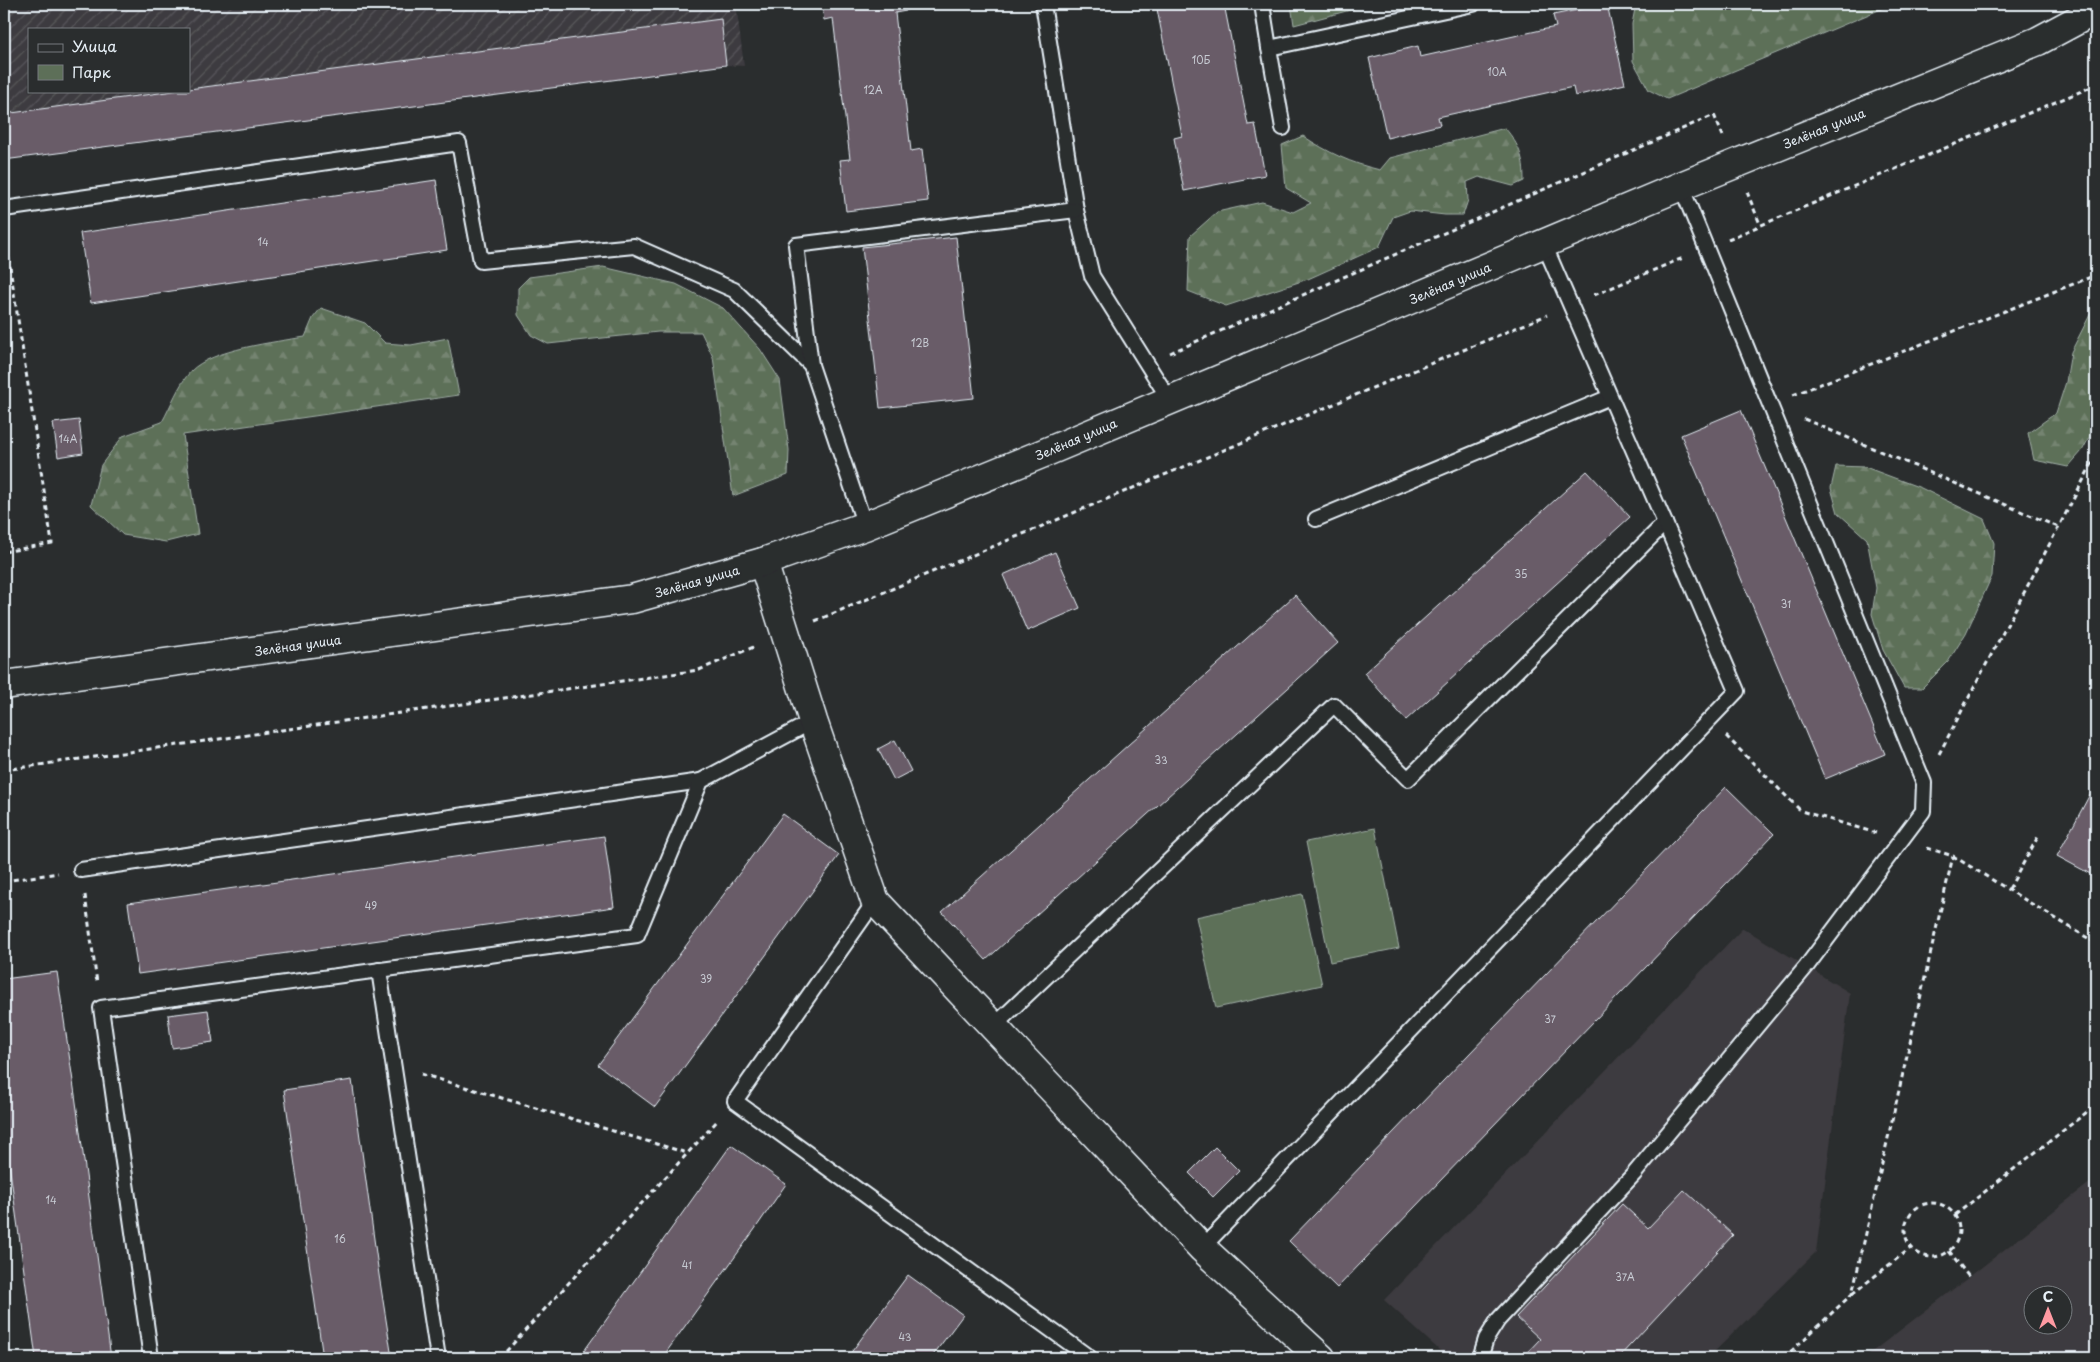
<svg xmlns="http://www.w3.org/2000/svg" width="2100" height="1362" font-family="'Playpen Sans',sans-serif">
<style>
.built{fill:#3d3b3f;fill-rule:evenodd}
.industrial{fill:url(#industrial-furrows);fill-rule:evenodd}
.forest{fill:url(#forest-firs);stroke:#a2b0a8}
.green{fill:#5d6f58;stroke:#a2b0a8}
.building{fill:#695b68;stroke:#e8f1f8}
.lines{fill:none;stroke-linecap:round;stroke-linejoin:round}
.lane-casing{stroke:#e8f1f8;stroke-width:18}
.street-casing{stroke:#e8f1f8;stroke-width:31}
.secondary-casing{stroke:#e8f1f8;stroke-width:31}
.path{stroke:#e8f1f8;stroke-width:3;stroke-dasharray:5 4;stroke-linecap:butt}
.lane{stroke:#2a2d2e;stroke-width:14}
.street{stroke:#2a2d2e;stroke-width:28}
.secondary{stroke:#2a2d2e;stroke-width:28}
.labels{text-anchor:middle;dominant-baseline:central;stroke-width:4;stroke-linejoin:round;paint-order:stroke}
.number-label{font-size:10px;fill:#c8ccd4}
.street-label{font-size:12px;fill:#e8f1f8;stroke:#2a2d2e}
</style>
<defs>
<pattern id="industrial-furrows" width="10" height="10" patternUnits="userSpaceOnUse" patternTransform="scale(1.25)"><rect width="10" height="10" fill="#3d3b3f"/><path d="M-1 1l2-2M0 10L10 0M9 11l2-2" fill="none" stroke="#59585c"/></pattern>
<pattern id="forest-firs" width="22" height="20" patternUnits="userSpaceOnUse" patternTransform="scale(1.25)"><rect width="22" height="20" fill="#5d6f58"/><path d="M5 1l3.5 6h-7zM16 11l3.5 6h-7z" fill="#748471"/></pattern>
</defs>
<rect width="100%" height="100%" fill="#2a2d2e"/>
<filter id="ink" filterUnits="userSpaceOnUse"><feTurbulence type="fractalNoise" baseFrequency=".02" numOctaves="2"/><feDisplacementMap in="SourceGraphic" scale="10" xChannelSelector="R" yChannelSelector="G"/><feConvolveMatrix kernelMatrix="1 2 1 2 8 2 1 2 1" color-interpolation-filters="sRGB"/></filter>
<g filter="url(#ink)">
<g class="built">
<path d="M 1743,928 L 1850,993 L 1816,1252 L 1708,1358 L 1448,1358 L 1384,1300 Z"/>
<path d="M 2096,1178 L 2096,1358 L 1864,1358 L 1969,1277 ZM 2032,1294 L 2062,1294 L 2062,1324 L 2032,1324 Z"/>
</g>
<path class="industrial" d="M 4,4 L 736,4 L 744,66 L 726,65 L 4,160 ZM 29,29 L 189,29 L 189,91 L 29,91 Z"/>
<g class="forest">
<path d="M 1291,4 L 1357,4 L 1354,9 L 1294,25 Z"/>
<path d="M 1636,4 L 1893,4 L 1667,99 L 1649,90 L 1633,61 L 1632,24 Z"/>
<path d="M 1505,128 C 1520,146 1524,158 1524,181 L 1513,186 L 1479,177 L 1467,182 L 1468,200 L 1463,215 L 1445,215 L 1410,211 L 1393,217 L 1379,247 L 1308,279 L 1226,306 L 1188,291 L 1190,236 L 1217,212 L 1262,202 L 1293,212 L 1311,203 L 1286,188 L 1282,145 L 1303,136 C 1329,153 1350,163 1380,170 L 1390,158 Z"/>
<path d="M 603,267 L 676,284 L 723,308 L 760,349 L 780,380 L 789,450 L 788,475 L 733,496 L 713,357 L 701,332 L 658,332 L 548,344 L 531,335 L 518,315 L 518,288 L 529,277 Z"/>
<path d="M 2096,303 L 2096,425 L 2082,451 L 2068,467 L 2034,460 L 2028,433 L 2056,413 L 2066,382 L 2071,352 Z"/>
<path d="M 321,308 L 365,323 L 385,343 L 411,345 L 448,338 L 459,395 L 183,435 L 198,534 L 166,542 L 123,535 L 91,505 L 101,465 L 123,436 L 162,422 C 171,406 178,385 191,371 C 212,349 275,342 305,337 L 313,318 Z"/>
<path d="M 1836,466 L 1865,467 L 1921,488 L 1984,519 L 1994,543 L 1992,576 L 1966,633 L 1948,662 L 1922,688 L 1904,688 L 1883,650 L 1872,614 L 1876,588 L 1867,539 L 1838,513 L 1831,488 Z"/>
</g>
<g class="green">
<path d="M 1375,828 L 1399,948 L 1330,962 L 1306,842 Z"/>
<path d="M 1302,894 L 1322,985 L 1216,1008 L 1196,917 Z"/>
</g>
<g class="building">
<path d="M 822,4 L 905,4 L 906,11 L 895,13 L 911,151 L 922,149 L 928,201 L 846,211 L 840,160 L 850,159 L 833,18 L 824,20 Z"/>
<path d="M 1148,4 L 1224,4 L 1248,125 L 1255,124 L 1265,175 L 1184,191 L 1174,138 L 1182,136 L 1156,4 L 1149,6 Z"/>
<path d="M 1607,4 L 1625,84 L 1575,96 L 1573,87 L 1438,117 L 1440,125 L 1387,138 L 1369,58 L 1418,46 L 1420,57 L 1541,30 L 1556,27 L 1553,15 Z"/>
<path d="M 721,19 L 726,65 L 4,160 L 4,114 L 174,91 L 189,91 L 189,89 Z"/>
<path d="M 436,180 L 447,250 L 91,303 L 80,233 Z"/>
<path d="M 956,237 L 974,398 L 880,408 L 862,247 Z"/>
<path d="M 1741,410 L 1885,754 L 1825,779 L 1681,435 Z"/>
<path d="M 79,420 L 83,453 L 58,457 L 53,423 Z"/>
<path d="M 1587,471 L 1630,517 L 1406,720 L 1364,673 Z"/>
<path d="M 1055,552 L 1080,608 L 1027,631 L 1003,575 Z"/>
<path d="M 1295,595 L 1338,643 L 986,960 L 942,912 Z"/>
<path d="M 895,740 L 911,771 L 894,780 L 878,749 Z"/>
<path d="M 2096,783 L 2096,877 L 2057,856 Z"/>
<path d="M 1726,787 L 1774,834 L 1337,1288 L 1289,1241 Z"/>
<path d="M 783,814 L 839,855 L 655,1107 L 598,1065 Z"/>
<path d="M 604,836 L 614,907 L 138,974 L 128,903 Z"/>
<path d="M 57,972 L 75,1095 L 111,1358 L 36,1358 L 4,1127 L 4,979 Z"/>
<path d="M 208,1010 L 213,1042 L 172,1048 L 168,1015 Z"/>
<path d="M 352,1080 L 379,1275 L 392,1358 L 323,1358 L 284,1090 Z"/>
<path d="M 731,1145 L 786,1184 L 755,1229 L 662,1358 L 579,1358 Z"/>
<path d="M 1215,1147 L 1239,1171 L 1213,1197 L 1189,1173 Z"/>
<path d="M 1684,1190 L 1733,1235 L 1618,1358 L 1522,1358 L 1540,1339 L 1516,1317 L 1622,1204 L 1648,1228 Z"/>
<path d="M 908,1275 L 963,1315 L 931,1358 L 847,1358 Z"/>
</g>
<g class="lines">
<defs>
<g id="lane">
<path d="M 1043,4 L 1076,210 L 1092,276 L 1169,399"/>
<path d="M 1262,4 L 1269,48 L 1473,4"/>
<path d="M 1269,48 L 1283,128"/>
<path d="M 4,209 L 459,143 L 481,261 L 634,246 L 734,290 L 811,365"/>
<path d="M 1316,519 L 1610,397"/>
<path d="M 865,526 L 811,365 L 796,245 L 1076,210"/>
<path d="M 81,870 L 701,781"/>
<path d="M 875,901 L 735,1101 L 1090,1358"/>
<path d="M 379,970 L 438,1358"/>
<path d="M 993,1027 L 1334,705 L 1408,779 L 1665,523 L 1544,244"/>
<path d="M 1202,1248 L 1737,691 L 1665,523"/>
<path d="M 151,1358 L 101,1008 L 637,935 L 701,781 L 813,721"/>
<path d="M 1480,1358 L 1486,1339 L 1498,1320 L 1634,1174 L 1806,967 L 1923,811 L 1924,783 L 1681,186"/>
</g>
<path id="street" d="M 763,562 L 813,721 L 875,901 L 1202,1248 L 1321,1358"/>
<path id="secondary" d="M 4,685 L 632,599 L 763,562 L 865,526 L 1044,453 L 1681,186 L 2038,41 L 2096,10"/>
</defs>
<use href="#lane" class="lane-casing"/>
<use href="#street" class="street-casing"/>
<use href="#secondary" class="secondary-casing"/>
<g class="path">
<path d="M 1747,192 L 1760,224"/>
<path d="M 1728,239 L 2096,85"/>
<path d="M 1594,295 L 1683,258"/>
<path d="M 1170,353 L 1714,115 L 1723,136"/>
<path d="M 1793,395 L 2096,275"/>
<path d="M 1804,419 L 2058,527"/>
<path d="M 4,552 L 52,543 L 5,234"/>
<path d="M 815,621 L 1547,315"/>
<path d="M 1726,736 L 1801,811 L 1876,833"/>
<path d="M 1939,754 L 2096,456"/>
<path d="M 4,770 L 699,670 L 756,646"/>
<path d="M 1927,848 L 1953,856 L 2096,943"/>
<path d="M 4,881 L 58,873"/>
<path d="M 2009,889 L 2039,835"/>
<path d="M 85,895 L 97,983"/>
<path d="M 421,1074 L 687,1153"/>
<circle cx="1932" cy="1230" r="27"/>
<path d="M 1955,1215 L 2096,1105"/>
<path d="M 1949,1251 L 1969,1277"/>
<path d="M 1852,1294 L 1912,1247"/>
<path d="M 4,1350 L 5,1358"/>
<path d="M 500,1358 L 718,1120"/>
<path d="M 1784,1358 L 1852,1294 L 1953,856"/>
</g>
<use href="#lane" class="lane"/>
<use href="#street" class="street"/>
<use href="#secondary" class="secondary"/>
</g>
</g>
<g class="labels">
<g class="number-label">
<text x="1201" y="59">10Б</text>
<text x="1497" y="71">10А</text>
<text x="873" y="89">12А</text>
<text x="263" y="241">14</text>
<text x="920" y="342">12В</text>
<text x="68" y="438">14А</text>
<text x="1521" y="573">35</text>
<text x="1786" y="603">31</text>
<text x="1161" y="759">33</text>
<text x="371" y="905">49</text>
<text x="706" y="978">39</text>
<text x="1550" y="1018">37</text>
<text x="51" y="1199">14</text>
<text x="340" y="1238">16</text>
<text x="687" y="1264">41</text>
<text x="1625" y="1276">37А</text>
<text x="905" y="1336">43</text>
</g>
<g class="street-label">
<text transform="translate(1824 128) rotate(-22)">Зелёная улица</text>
<text transform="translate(1450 283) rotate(-23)">Зелёная улица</text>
<text transform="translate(1076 439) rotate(-23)">Зелёная улица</text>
<text transform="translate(697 581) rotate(-16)">Зелёная улица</text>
<text transform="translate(298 645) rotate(-8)">Зелёная улица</text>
</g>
</g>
<rect width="2100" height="1362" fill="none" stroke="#2a2d2e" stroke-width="20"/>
<rect x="10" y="10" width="2080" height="1342" fill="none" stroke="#e8f1f8" stroke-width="2" filter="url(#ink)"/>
<rect x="28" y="28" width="162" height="65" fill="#2a2d2e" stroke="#767b7f"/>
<rect x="38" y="44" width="25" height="8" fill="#2a2d2e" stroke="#767b7f"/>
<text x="72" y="52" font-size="15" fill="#e8f1f8">Улица</text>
<rect x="38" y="65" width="25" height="15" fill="#5d6f58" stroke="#767b7f"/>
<text x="72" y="78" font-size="15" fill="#e8f1f8">Парк</text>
<g transform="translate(2048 1310)"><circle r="24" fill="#2a2d2e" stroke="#767b7f"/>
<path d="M0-4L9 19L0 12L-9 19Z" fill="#ff9aa2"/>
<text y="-8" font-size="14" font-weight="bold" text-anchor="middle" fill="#e8f1f8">С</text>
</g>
</svg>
